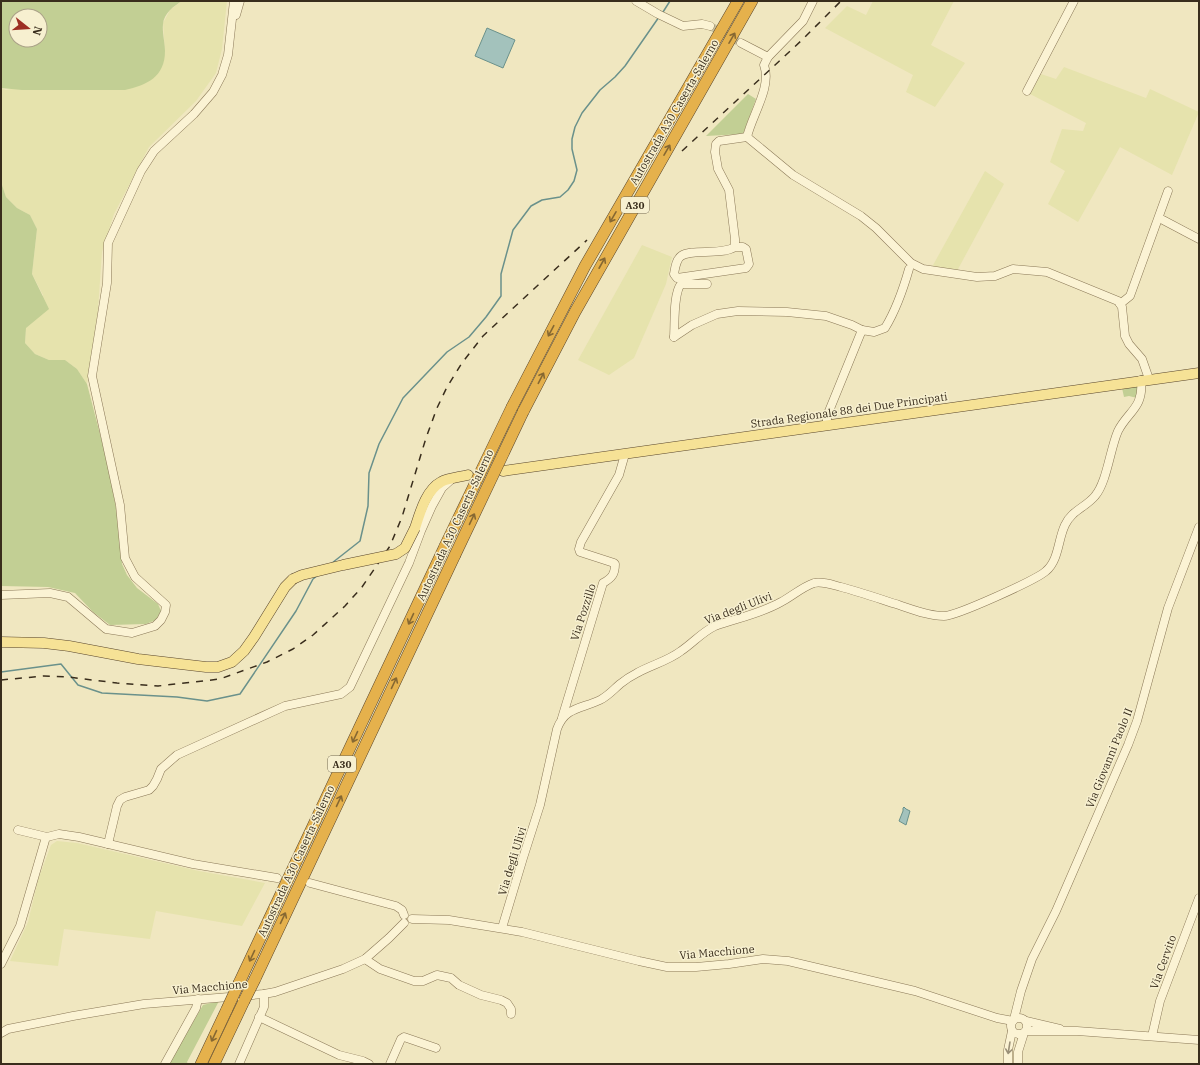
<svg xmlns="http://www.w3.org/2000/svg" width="1200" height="1065" font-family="'IBM Plex Serif',serif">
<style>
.farmland{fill:#e6e3ad}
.green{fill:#c2cf94;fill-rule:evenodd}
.water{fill:#a3c2bc;stroke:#6a918b}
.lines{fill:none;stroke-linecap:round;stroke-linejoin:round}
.stream{stroke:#6a918b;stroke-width:1.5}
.minor-tunnel{stroke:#cbc29f;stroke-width:8;stroke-dasharray:8 4;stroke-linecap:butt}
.minor-casing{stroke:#8a7857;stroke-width:9}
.major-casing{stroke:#58452c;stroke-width:11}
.highway-casing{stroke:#58452c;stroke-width:12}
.minor{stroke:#fbf3d4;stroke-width:8}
.major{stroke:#f6e296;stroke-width:10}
.highway{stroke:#e5b14c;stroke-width:11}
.rail{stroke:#392d1c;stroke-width:1.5;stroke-dasharray:7 7;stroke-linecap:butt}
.major-bridge-casing{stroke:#58452c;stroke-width:11;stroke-linecap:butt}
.highway-bridge-casing{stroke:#58452c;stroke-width:12;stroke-linecap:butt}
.major-bridge{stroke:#f6e296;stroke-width:10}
.highway-bridge{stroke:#e5b14c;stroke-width:11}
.oneway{stroke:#866832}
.oneway2{stroke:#9a9078}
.labels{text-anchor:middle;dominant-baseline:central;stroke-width:3;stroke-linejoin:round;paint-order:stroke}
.shield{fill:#f7f0d0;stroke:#726852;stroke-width:1}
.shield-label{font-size:10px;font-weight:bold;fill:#392d1c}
.street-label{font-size:11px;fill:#392d1c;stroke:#f7f0d0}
</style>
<rect width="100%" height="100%" fill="#f0e7c0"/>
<g class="farmland">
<path d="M 182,1 L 227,1 L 222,49 L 216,73 L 196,101 L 149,147 L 114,214 L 102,252 L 98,310 L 87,384 L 77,369 L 65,360 L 49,360 L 35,354 L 25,343 L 26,328 L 43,295 L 32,274 L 37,229 L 30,215 L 17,208 L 6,197 L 1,182 L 1,88 L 6,90 L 165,53 L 163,23 L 170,10 Z"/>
<path d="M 873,1 L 954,1 L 931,45 L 965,63 L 935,107 L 906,92 L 913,75 L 825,28 L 847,6 L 866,15 Z"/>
<path d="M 1064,67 L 1146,98 L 1150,89 L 1199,112 L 1172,175 L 1120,147 L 1078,222 L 1048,204 L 1065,171 L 1050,162 L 1062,129 L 1083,131 L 1086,123 L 1030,94 L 1041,74 L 1056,79 Z"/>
<path d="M 985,171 L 1004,184 L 957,271 L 932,267 Z"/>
<path d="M 642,245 L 672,257 L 666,284 L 634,358 L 609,375 L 578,360 Z"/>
<path d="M 57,841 L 77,843 L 199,871 L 265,883 L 242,926 L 156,911 L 150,939 L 64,929 L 58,966 L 10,961 L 28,922 L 38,880 L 51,845 Z"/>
</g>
<g class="green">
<path d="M 1,1 L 182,1 C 174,6 164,13 163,24 C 162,32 165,43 165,51 C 165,77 147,85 125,90 L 22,90 L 1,88 ZM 16,16 L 40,16 L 40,40 L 16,40 Z"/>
<path d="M 748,94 L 756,99 L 743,134 L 706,136 Z"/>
<path d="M 1,182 L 6,197 L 17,208 L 30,215 L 37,229 L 32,274 L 49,309 L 26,328 L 25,343 L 35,354 L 49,360 L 65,360 L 77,369 L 87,384 L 108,465 L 120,530 L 122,564 L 127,575 L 137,588 L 158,604 L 161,611 L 156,620 L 146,624 L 110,625 L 93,612 L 75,593 L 48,587 L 1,586 Z"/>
<path d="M 1138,386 L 1138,393 L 1137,398 L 1129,396 L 1124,397 L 1122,388 Z"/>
<path d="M 219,1001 L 187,1062 L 188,1064 L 169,1064 L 203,1005 Z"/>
</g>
<g class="water">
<path d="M 487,28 L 515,40 L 503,68 L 475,56 Z"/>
<path d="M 904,807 L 906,809 L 910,811 L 906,825 L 899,821 L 903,811 L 903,808 Z"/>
</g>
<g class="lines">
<g class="stream">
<path d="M 663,12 L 670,1"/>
<path d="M 332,563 L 360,541 L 368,506 L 369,473 L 379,444 L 403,398 L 447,352 L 469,337 L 486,317 L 501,296 L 501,274 L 513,230 L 531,206 L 542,200 L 560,197 L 568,190 L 574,181 L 577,170 L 572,149 L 572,139 L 575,127 L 582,113 L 600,90 L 615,77 L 625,66 L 659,17"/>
<path d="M 1,672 L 61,664 L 78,685 L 102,693 L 177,697 L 207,701 L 240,694 L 296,611 L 313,579 L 317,576"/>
</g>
<path class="minor-tunnel" d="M 710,26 L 741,43"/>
<defs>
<g id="minor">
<path d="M 636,1 L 658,14 L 683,26 L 702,24 L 710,26"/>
<path d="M 236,15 L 240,1"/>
<path d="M 741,43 L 768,57 L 803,21 L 813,1"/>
<path d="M 1027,91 L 1074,1"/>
<path d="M 747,137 C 752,115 772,87 764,65 L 768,57"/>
<path d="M 1163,220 L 1199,239"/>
<path d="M 735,247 L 743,247 L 746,249 L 749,264 L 746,268 L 677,278 L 674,274 C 675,268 676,260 681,256 C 692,248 720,256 735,247 L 735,239 L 729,190 L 718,169 L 715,152 L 716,144 L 719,141 L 747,137 L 793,175 L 861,216 L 876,228 L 911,263 L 923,269 L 977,277 L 995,276 L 1013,269 L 1047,272 L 1118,301 L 1122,307 L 1125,336 L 1129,344 L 1142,359 L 1149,379"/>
<path d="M 1120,304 L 1130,296 L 1168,191"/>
<path d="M 674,337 L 692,325 L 717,314 L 738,311 L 787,312 L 826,316 L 852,325 L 862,330"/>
<path d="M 674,337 C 675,323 673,294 681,284 L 707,284"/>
<path d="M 827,425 L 827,416 L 862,330 L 874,332 L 885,328 C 896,310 903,290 909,269"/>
<path d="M 1,595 L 50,593 L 68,597 L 106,629 L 132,633 L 155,626 L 161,620 L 165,612 L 166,605 L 135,577 L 125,558 L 120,505 L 92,376 L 107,283 L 108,243 L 141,171 L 154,151 L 194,114 L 213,92 L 222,75 L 228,55 L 234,1"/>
<path d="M 562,718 L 603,583 C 612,578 615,574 615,564 L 614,563 L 580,552 L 579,549 L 581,542 L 619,475 L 625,454"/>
<path d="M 18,830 L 47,837 L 59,834 L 79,837 L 193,864 L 277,878"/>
<path d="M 108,844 L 117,806 L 120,800 L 125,797 L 149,790 L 153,786 L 157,779 L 161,769 L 177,755 L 285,706 L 341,694 L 350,687 L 409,563 L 421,531 L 432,506 L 442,488 L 452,479"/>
<path d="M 310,883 L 396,906 L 402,910 L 404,915"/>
<path d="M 412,919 L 449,920 L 522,932 L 639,961 L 667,967 L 696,967 L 729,964 L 763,959 L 788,961 L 915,991 L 997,1018 L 1013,1021"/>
<path d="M 502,928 L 523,858 L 540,805 L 557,729 C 565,707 581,709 600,700 C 608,696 613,690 620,684 C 625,680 631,676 637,673 C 651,665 668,661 681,651 C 693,643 702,632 715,626 C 737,618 760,614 781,602 C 791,597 802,587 814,583 C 822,581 833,585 841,587 C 860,592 880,599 899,605 C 914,610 929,616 944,616 C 956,616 1036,580 1046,571 C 1059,560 1058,539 1065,525 C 1071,511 1086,507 1095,496 C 1107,482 1110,449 1118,431 C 1128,411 1144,408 1141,380"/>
<path d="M 365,959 L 380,969 L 414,981 L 423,981 L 437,975 L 451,978 L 459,985 L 481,995 L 501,1000 L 507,1003 L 511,1009 L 511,1014"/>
<path d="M 1,964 L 20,926 L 46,837"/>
<path d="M 259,1017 L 339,1055 L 363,1061 L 369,1064"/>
<circle cx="1019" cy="1026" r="8"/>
<path d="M 1014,1019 L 1021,991 L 1032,959 L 1056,911 L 1128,745 L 1137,721 L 1168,608 L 1199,527"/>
<path d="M 1026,1021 L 1060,1029"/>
<path d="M 1026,1031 L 1077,1031 L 1199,1040"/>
<path d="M 1,1033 L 8,1029 L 73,1016 L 144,1004 L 264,994 L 275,992 L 343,969 L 365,959 L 389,938 L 404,923"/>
<path d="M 1152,1036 L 1160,1001 L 1199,898"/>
<path d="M 165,1064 L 196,1008 L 198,999"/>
<path d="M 239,1064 L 264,1007 L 264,994"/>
<path d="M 390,1064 L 401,1039 L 404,1037 L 436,1048"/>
<path d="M 1008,1064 L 1008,1050 L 1012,1031"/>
<path d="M 1018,1064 L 1018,1052 L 1024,1033"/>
</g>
<g id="major">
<path d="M 503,471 L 1199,373"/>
<path d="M 415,528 C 420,513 426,490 441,482 C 448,478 460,477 468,475"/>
<path d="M 1,642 L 44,643 L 69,646 L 138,659 L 206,667 L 218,667 L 232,662 L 244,651 L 254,637 L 285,587 L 293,579"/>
</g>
<g id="highway">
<path d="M 512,407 L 585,266 L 738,1"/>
<path d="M 523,412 L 575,312 L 752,1"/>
<path d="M 255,979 L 455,555"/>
<path d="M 239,983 L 445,546"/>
<path d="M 201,1064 L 227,1009"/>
<path d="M 214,1064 L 244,1001"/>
</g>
</defs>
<use href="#minor" class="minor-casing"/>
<use href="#major" class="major-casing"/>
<use href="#highway" class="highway-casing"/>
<use href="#minor" class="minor"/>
<use href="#major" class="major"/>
<use href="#highway" class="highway"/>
<g class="rail">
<path d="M 682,151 L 802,40 L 841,1"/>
<path d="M 1,680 L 44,676 L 68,677 L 117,683 L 158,686 L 220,679 L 267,662 L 293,649 L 313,635 L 345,606 L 362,587 L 390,546 L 402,517 L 426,438 L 437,408 L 447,387 L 462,363 L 483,336 L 587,240"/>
</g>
<defs>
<path id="major-bridge" d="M 293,579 L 302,575 L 343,565 L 396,554 L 405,548 L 415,528"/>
<g id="highway-bridge">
<path d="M 445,546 L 512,407"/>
<path d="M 455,555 L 523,412"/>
<path d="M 244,1001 L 255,979"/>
<path d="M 227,1009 L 239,983"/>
</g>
</defs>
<use href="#major-bridge" class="major-bridge-casing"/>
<use href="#highway-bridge" class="highway-bridge-casing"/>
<use href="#major-bridge" class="major-bridge"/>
<use href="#highway-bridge" class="highway-bridge"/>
</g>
<defs><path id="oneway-shaft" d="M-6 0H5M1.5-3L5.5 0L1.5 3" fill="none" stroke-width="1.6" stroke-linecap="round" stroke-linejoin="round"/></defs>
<g class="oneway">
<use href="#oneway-shaft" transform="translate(732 38) rotate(-60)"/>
<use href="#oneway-shaft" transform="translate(667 150) rotate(-60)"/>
<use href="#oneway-shaft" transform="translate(613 217) rotate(120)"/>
<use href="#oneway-shaft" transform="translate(602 263) rotate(-61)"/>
<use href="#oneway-shaft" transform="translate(551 331) rotate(118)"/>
<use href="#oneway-shaft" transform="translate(541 378) rotate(-63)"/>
<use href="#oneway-shaft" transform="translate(472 519) rotate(-65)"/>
<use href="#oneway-shaft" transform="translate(411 619) rotate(115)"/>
<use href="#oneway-shaft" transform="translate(394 683) rotate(-65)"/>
<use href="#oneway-shaft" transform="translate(355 737) rotate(115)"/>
<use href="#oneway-shaft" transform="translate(339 801) rotate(-65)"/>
<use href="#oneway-shaft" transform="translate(283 918) rotate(-65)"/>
<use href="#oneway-shaft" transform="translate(252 956) rotate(115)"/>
<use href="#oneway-shaft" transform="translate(214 1036) rotate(115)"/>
</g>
<use class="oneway2" href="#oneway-shaft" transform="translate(1009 1048) rotate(99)"/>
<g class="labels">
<g class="shield">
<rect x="621" y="197" width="28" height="16" rx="3"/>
<rect x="328" y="756" width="28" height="16" rx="3"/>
</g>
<g class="shield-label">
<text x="635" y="205">A30</text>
<text x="342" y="764">A30</text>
</g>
<g class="street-label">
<text transform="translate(674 112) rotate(-60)">Autostrada A30 Caserta-Salerno</text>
<text transform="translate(849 410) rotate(-8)">Strada Regionale 88 dei Due Principati</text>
<text transform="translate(455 525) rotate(-65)">Autostrada A30 Caserta-Salerno</text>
<text transform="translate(738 608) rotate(-21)">Via degli Ulivi</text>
<text transform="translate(583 612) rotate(-72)">Via Pozzillo</text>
<text transform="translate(1109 758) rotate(-68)">Via Giovanni Paolo II</text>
<text transform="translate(296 861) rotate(-65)">Autostrada A30 Caserta-Salerno</text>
<text transform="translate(512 861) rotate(-73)">Via degli Ulivi</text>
<text transform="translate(717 952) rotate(-5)">Via Macchione</text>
<text transform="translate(1163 962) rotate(-70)">Via Cervito</text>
<text transform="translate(210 987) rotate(-5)">Via Macchione</text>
</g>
</g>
<rect width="1200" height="1065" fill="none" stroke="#392d1c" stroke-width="4"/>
<g transform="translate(28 28) rotate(107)"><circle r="19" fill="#f7f0d0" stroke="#aba288"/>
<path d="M0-3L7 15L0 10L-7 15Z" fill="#9d2f24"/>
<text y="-6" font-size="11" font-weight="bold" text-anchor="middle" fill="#392d1c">N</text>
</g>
</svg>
